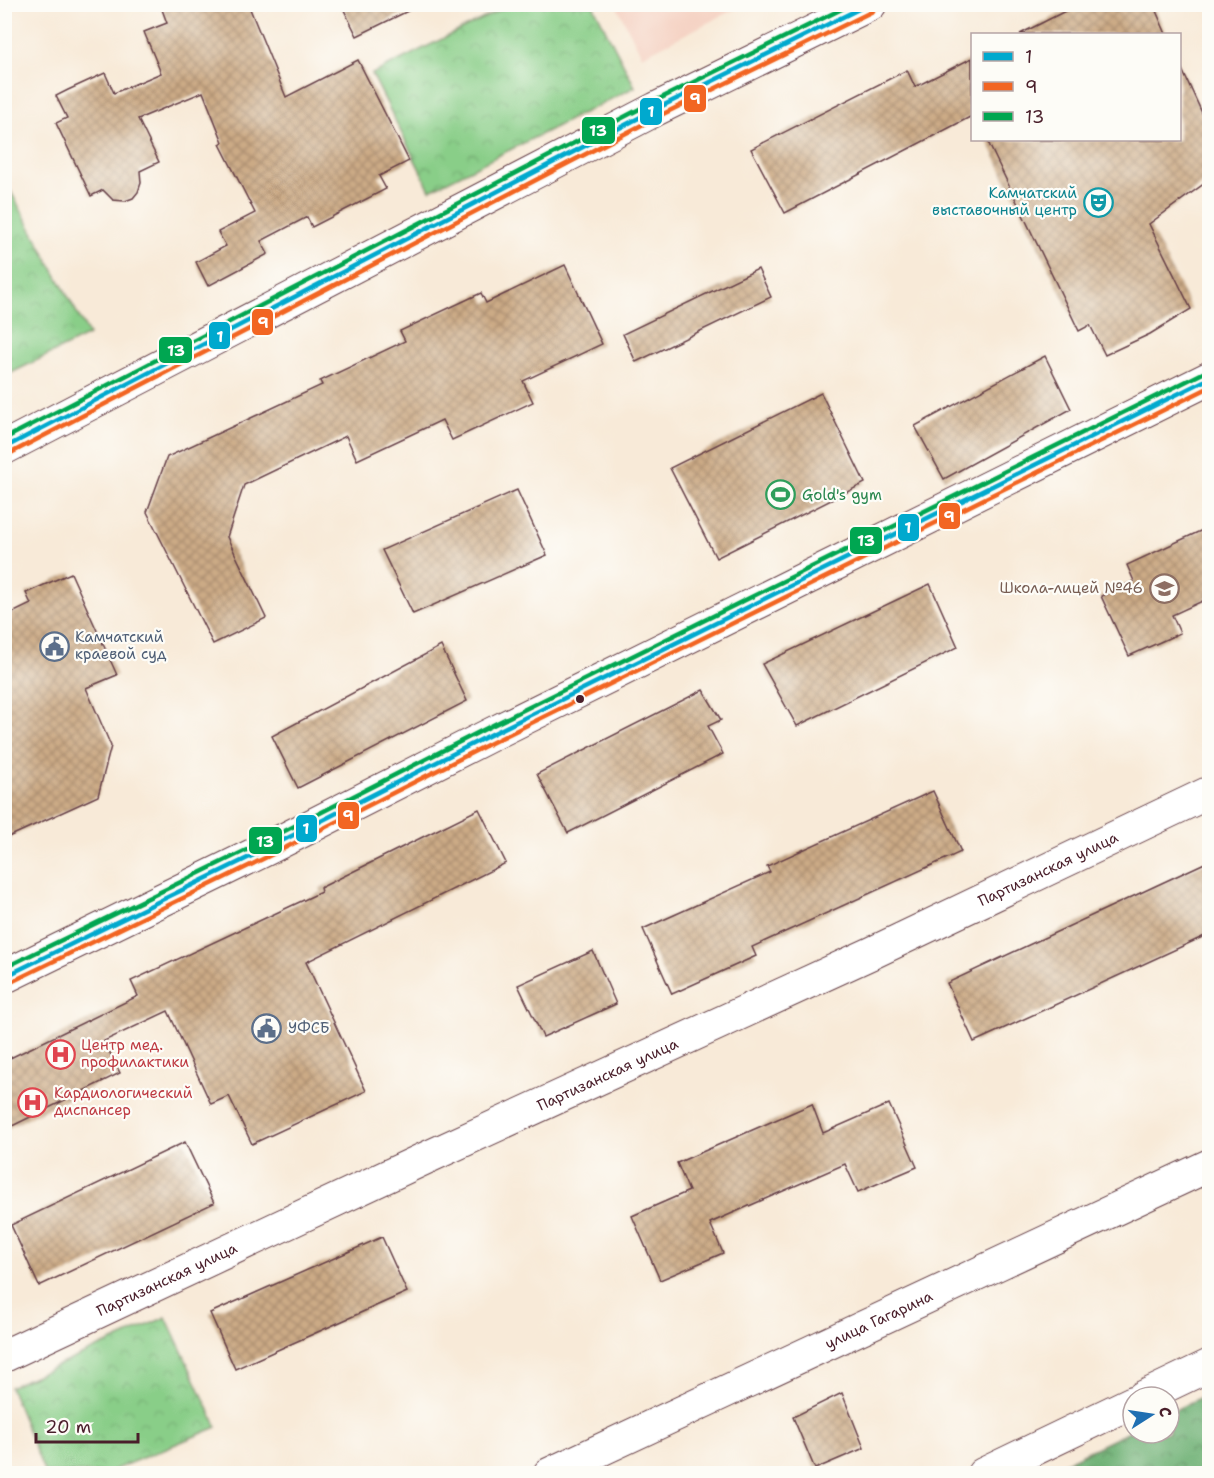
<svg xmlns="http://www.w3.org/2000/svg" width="1214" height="1478" font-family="'Shantell Sans',sans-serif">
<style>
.built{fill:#f5d2c3}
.forest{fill:url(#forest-crowns);stroke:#5c6850;stroke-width:1.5}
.park{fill:url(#park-crowns);stroke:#6a765a;stroke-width:1.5}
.building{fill:url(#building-cross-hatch)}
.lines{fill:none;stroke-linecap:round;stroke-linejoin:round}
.minor-casing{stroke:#643d45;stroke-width:34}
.primary-casing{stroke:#643d45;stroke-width:35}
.minor{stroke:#fff;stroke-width:32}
.primary{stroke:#fff;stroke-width:33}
.bus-1-casing{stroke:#fdfcf7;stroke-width:9}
.bus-2-casing{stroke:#fdfcf7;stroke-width:9}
.bus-3-casing{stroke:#fdfcf7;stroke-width:9}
.bus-1{stroke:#00a9ce;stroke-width:4.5}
.bus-2{stroke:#f26522;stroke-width:4.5}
.bus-3{stroke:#00a651;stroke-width:4.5}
.bus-dot{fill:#4a1f2b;stroke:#fdfcf7;stroke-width:2}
.labels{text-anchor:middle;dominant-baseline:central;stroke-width:4.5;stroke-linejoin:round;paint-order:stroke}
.culture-label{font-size:15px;fill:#0d838f;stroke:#fdfcf7;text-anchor:end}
.leisure-label{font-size:15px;fill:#27864d;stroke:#fdfcf7;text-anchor:start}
.education-label{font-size:15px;fill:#785e54;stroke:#fdfcf7;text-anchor:end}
.service-label{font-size:15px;fill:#4e5e75;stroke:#fdfcf7;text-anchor:start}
.street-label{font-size:15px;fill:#4a1f2b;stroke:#fdfcf7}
.health-label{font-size:15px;fill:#be3a42;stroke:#fdfcf7;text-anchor:start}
.line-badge{stroke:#fdfcf7;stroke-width:2}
.badge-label{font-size:16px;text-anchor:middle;font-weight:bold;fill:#fff}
</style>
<defs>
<pattern id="forest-crowns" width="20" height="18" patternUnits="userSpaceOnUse" patternTransform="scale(1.5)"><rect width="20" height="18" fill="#6eb174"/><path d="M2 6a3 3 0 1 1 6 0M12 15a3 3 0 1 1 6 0" fill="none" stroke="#5c8f5f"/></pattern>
<pattern id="park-crowns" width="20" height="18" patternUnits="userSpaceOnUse" patternTransform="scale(1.5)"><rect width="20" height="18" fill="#89ce88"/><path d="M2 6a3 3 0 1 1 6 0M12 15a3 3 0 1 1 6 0" fill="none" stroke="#78b076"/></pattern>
<pattern id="building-cross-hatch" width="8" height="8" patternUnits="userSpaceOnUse" patternTransform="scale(1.5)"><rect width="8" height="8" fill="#ccab86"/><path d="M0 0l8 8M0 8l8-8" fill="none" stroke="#a88b6e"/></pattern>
</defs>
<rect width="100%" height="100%" fill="#fdfcf7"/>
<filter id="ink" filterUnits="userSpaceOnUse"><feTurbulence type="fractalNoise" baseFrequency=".0167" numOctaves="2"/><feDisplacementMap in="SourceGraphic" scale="12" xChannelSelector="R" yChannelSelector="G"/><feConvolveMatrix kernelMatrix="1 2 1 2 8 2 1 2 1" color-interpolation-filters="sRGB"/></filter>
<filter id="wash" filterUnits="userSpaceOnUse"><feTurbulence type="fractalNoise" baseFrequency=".008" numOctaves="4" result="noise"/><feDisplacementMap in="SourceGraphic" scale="24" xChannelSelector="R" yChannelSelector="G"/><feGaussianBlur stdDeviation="1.35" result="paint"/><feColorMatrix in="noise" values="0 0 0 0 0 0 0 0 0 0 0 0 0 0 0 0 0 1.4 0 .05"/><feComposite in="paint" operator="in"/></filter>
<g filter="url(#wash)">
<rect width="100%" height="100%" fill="#f8ead8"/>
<path class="built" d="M 616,5 L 743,5 L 642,56 Z"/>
<path class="forest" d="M 1209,1393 L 1209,1473 L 1043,1473 L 1133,1430 L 1133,1433 L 1169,1433 L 1169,1413 Z"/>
<g class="park">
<path d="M 510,5 L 593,5 L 635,87 L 430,190 L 372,74 Z"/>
<path d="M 4,179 L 89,335 L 5,376 L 4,376 Z"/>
<path d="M 166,1317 L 217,1427 L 106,1473 L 45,1473 L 10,1387 Z"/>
</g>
<g id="blocks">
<g class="building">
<path d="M 160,4 L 248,4 L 286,97 L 358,60 L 409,161 L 379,176 L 386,189 L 312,227 L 307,217 L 261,241 L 268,254 L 208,286 L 196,262 L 226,246 L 218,232 L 255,213 L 220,144 L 223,142 L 203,92 L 138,119 L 159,162 L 140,171 L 141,183 L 138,192 L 133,198 L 125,201 L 113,200 L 103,190 L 91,196 L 56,123 L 67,118 L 56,96 L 68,90 L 105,73 L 114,93 L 161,73 L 144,32 L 167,23 Z"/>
<path d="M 341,4 L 422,4 L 357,36 Z"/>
<path d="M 1079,4 L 1153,4 L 1166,34 L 1020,34 Z"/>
<path d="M 972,58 L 972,116 L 785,213 L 751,149 L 907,70 L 915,87 Z"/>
<path d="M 1179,63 L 1209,128 L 1209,180 L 1149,224 L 1191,309 L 1150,334 L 1105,355 L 1090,325 L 1079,331 L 987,140 L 1179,140 Z"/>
<path d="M 565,265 L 602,344 L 523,381 L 533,402 L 452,440 L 442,420 L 357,460 L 346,436 L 244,485 L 227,537 L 266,618 L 213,644 L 147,512 L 167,457 L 322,385 L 320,381 L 405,341 L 400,331 L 481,293 L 486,303 Z"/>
<path d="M 758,269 L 771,297 L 636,362 L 623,334 Z"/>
<path d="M 1045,356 L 1071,409 L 944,479 L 915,426 Z"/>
<path d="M 821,393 L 865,483 L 716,558 L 670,468 Z"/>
<path d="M 517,490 L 547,555 L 413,614 L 382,550 Z"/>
<path d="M 1209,527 L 1209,598 L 1172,615 L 1180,633 L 1129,656 L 1101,596 L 1134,581 L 1127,565 Z"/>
<path d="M 71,573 L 117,675 L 86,688 L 111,746 L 98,796 L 4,839 L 4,617 L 31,604 L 26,593 Z"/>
<path d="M 930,584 L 958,647 L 797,726 L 762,664 Z"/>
<path d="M 441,646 L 467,701 L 298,788 L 272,736 Z"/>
<path d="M 703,690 L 721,720 L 708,726 L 723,754 L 568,833 L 537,774 Z"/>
<path d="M 933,791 L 961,852 L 752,947 L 756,956 L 672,994 L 643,929 L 770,872 L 767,866 Z"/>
<path d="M 479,809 L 506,863 L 306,962 L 366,1091 L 252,1144 L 229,1096 L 211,1104 L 168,1011 L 104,1041 L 120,1073 L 4,1130 L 4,1061 L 138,996 L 131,981 L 321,892 L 320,888 Z"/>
<path d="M 1209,861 L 1209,934 L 974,1042 L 947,983 Z"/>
<path d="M 593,951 L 616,1004 L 543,1037 L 518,985 Z"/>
<path d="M 812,1104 L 823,1133 L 889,1104 L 917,1167 L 858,1192 L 845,1164 L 710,1223 L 723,1253 L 660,1280 L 632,1216 L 689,1191 L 677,1163 Z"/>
<path d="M 185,1142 L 214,1203 L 39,1286 L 11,1225 Z"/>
<path d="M 382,1237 L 407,1292 L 235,1369 L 210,1313 Z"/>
<path d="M 842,1393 L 864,1448 L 815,1469 L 793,1417 Z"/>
</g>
</g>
</g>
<g filter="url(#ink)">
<use href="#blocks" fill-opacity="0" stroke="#643d45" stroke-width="1.5"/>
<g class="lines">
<defs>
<g id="minor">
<path id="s1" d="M 4,1356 L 428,1157 L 874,952 L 1210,792"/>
<path d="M 1143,1397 L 1210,1365"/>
<path id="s2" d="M 549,1474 L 1210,1165"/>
<path d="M 983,1474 L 1133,1402"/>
</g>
<g id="primary">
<path d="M 4,448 L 656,109 L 870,4"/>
<path d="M 4,977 L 268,848 L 490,735 L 1210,378"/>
</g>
</defs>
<use href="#minor" class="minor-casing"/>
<use href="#primary" class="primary-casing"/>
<use href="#minor" class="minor"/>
<use href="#primary" class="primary"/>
<defs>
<g id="bus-1">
<path d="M 4,448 L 656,109 L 869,4"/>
<path d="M 4,977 L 268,848 L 490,735 L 1210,378"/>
</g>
<g id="bus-2">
<path d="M 7,455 L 659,116 L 873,11"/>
<path d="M 7,984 L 271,855 L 493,742 L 1210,387"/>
</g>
<g id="bus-3">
<path d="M 4,439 L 653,102 L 852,4"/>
<path d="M 4,968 L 265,841 L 487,728 L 1207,371"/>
</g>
</defs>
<use href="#bus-1" class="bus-1-casing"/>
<use href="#bus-2" class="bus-2-casing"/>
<use href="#bus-3" class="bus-3-casing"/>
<use href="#bus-1" class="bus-1"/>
<use href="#bus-2" class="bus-2"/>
<use href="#bus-3" class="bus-3"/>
</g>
</g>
<defs>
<symbol id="theatre-ring" viewBox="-11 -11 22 22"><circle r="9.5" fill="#fdfcf7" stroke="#0f9aa8" stroke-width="1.5"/><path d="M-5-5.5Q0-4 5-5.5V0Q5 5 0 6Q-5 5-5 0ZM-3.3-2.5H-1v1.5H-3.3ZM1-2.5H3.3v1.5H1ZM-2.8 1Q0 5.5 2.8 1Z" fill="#0f9aa8"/></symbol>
<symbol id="stadium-ring" viewBox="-11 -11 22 22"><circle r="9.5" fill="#fdfcf7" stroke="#2e9e5b" stroke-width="1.5"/><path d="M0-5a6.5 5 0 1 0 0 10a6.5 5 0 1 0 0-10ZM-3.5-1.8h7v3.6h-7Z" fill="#2e9e5b"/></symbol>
<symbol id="school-ring" viewBox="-11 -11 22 22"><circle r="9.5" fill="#fdfcf7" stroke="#8d6e63" stroke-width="1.5"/><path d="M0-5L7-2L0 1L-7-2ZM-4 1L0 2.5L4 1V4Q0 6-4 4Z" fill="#8d6e63"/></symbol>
<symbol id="civic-ring" viewBox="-11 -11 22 22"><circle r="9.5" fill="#fdfcf7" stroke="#5c6f8a" stroke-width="1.5"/><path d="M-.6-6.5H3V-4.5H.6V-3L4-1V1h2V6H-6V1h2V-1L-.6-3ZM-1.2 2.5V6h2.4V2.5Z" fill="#5c6f8a"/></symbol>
<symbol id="hospital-ring" viewBox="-11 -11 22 22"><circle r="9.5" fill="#fdfcf7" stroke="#e0444e" stroke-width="1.5"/><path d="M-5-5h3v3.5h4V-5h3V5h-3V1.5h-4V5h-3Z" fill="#e0444e"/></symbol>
</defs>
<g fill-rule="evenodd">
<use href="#theatre-ring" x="1082" y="186" width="33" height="33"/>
<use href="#stadium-ring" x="764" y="478" width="33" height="33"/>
<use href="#school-ring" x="1148" y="572" width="33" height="33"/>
<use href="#civic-ring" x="38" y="630" width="33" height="33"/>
<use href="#civic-ring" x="250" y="1012" width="33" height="33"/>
<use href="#hospital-ring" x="44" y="1038" width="33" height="33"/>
<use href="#hospital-ring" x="16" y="1086" width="33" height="33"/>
</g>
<circle class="bus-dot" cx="580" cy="699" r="5"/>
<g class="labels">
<g class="culture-label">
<text x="1077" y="193">Камчатский<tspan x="1077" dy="17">выставочный центр</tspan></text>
</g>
<g class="leisure-label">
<text x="802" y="495">Gold's gym</text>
</g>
<g class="education-label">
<text x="1143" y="588">Школа-лицей №46</text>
</g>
<g class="service-label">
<text x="75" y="637">Камчатский<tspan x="75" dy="17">краевой суд</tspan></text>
<text x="288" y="1028">УФСБ</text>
</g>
<g class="street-label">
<text stroke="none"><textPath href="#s1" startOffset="1152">Партизанская улица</textPath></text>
<text stroke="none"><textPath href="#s1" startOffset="666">Партизанская улица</textPath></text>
<text stroke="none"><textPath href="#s1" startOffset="180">Партизанская улица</textPath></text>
<text stroke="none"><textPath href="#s2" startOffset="364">улица Гагарина</textPath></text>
</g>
<g class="health-label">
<text x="81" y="1045">Центр мед.<tspan x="81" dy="17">профилактики</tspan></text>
<text x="54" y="1093">Кардиологический<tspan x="54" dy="17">диспансер</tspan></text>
</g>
</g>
<g class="line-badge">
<rect x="683" y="84" width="24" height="29" rx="6" fill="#f26522"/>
<rect x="639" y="97" width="24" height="29" rx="6" fill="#00a9ce"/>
<rect x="581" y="116" width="35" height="29" rx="6" fill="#00a651"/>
<rect x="251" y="308" width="23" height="28" rx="6" fill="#f26522"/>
<rect x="208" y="321" width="23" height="29" rx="6" fill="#00a9ce"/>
<rect x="158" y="336" width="35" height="28" rx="6" fill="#00a651"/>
<rect x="938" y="502" width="23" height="28" rx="6" fill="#f26522"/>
<rect x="897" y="513" width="23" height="29" rx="6" fill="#00a9ce"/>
<rect x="849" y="526" width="34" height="29" rx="6" fill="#00a651"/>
<rect x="337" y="801" width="23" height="29" rx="6" fill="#f26522"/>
<rect x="295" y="814" width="23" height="29" rx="6" fill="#00a9ce"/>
<rect x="248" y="826" width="35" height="29" rx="6" fill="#00a651"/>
</g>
<g class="badge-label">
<text x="695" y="104">9</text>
<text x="651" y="117">1</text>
<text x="598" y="136">13</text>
<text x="263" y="328">9</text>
<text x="220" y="342">1</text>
<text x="176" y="356">13</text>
<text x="949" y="522">9</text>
<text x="908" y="533">1</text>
<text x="866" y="546">13</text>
<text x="348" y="821">9</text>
<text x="306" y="834">1</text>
<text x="265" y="847">13</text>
</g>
<rect width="1214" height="1478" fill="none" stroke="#fdfcf7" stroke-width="24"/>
<rect x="971" y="33" width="210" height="108" fill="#fdfcf7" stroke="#b5a4a5" stroke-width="1.5"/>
<rect x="983" y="52" width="30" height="9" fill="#00a9ce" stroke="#b5a4a5" stroke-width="1.5"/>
<text x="1025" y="63" font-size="18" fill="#4a1f2b">1</text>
<rect x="983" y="82" width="30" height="9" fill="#f26522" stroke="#b5a4a5" stroke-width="1.5"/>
<text x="1025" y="93" font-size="18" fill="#4a1f2b">9</text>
<rect x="983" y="112" width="30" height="9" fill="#00a651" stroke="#b5a4a5" stroke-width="1.5"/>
<text x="1025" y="123" font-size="18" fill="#4a1f2b">13</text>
<g transform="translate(1151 1415) rotate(78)"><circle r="28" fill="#fdfcf7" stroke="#b5a4a5" stroke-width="1.5"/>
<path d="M0-4.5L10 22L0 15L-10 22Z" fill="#1f6fb2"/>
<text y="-9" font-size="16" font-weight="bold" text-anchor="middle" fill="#4a1f2b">С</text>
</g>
<path d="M36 1433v9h102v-9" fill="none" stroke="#4a1f2b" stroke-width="3"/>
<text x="45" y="1433" font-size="18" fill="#4a1f2b" stroke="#fdfcf7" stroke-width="4.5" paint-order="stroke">20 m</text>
</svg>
